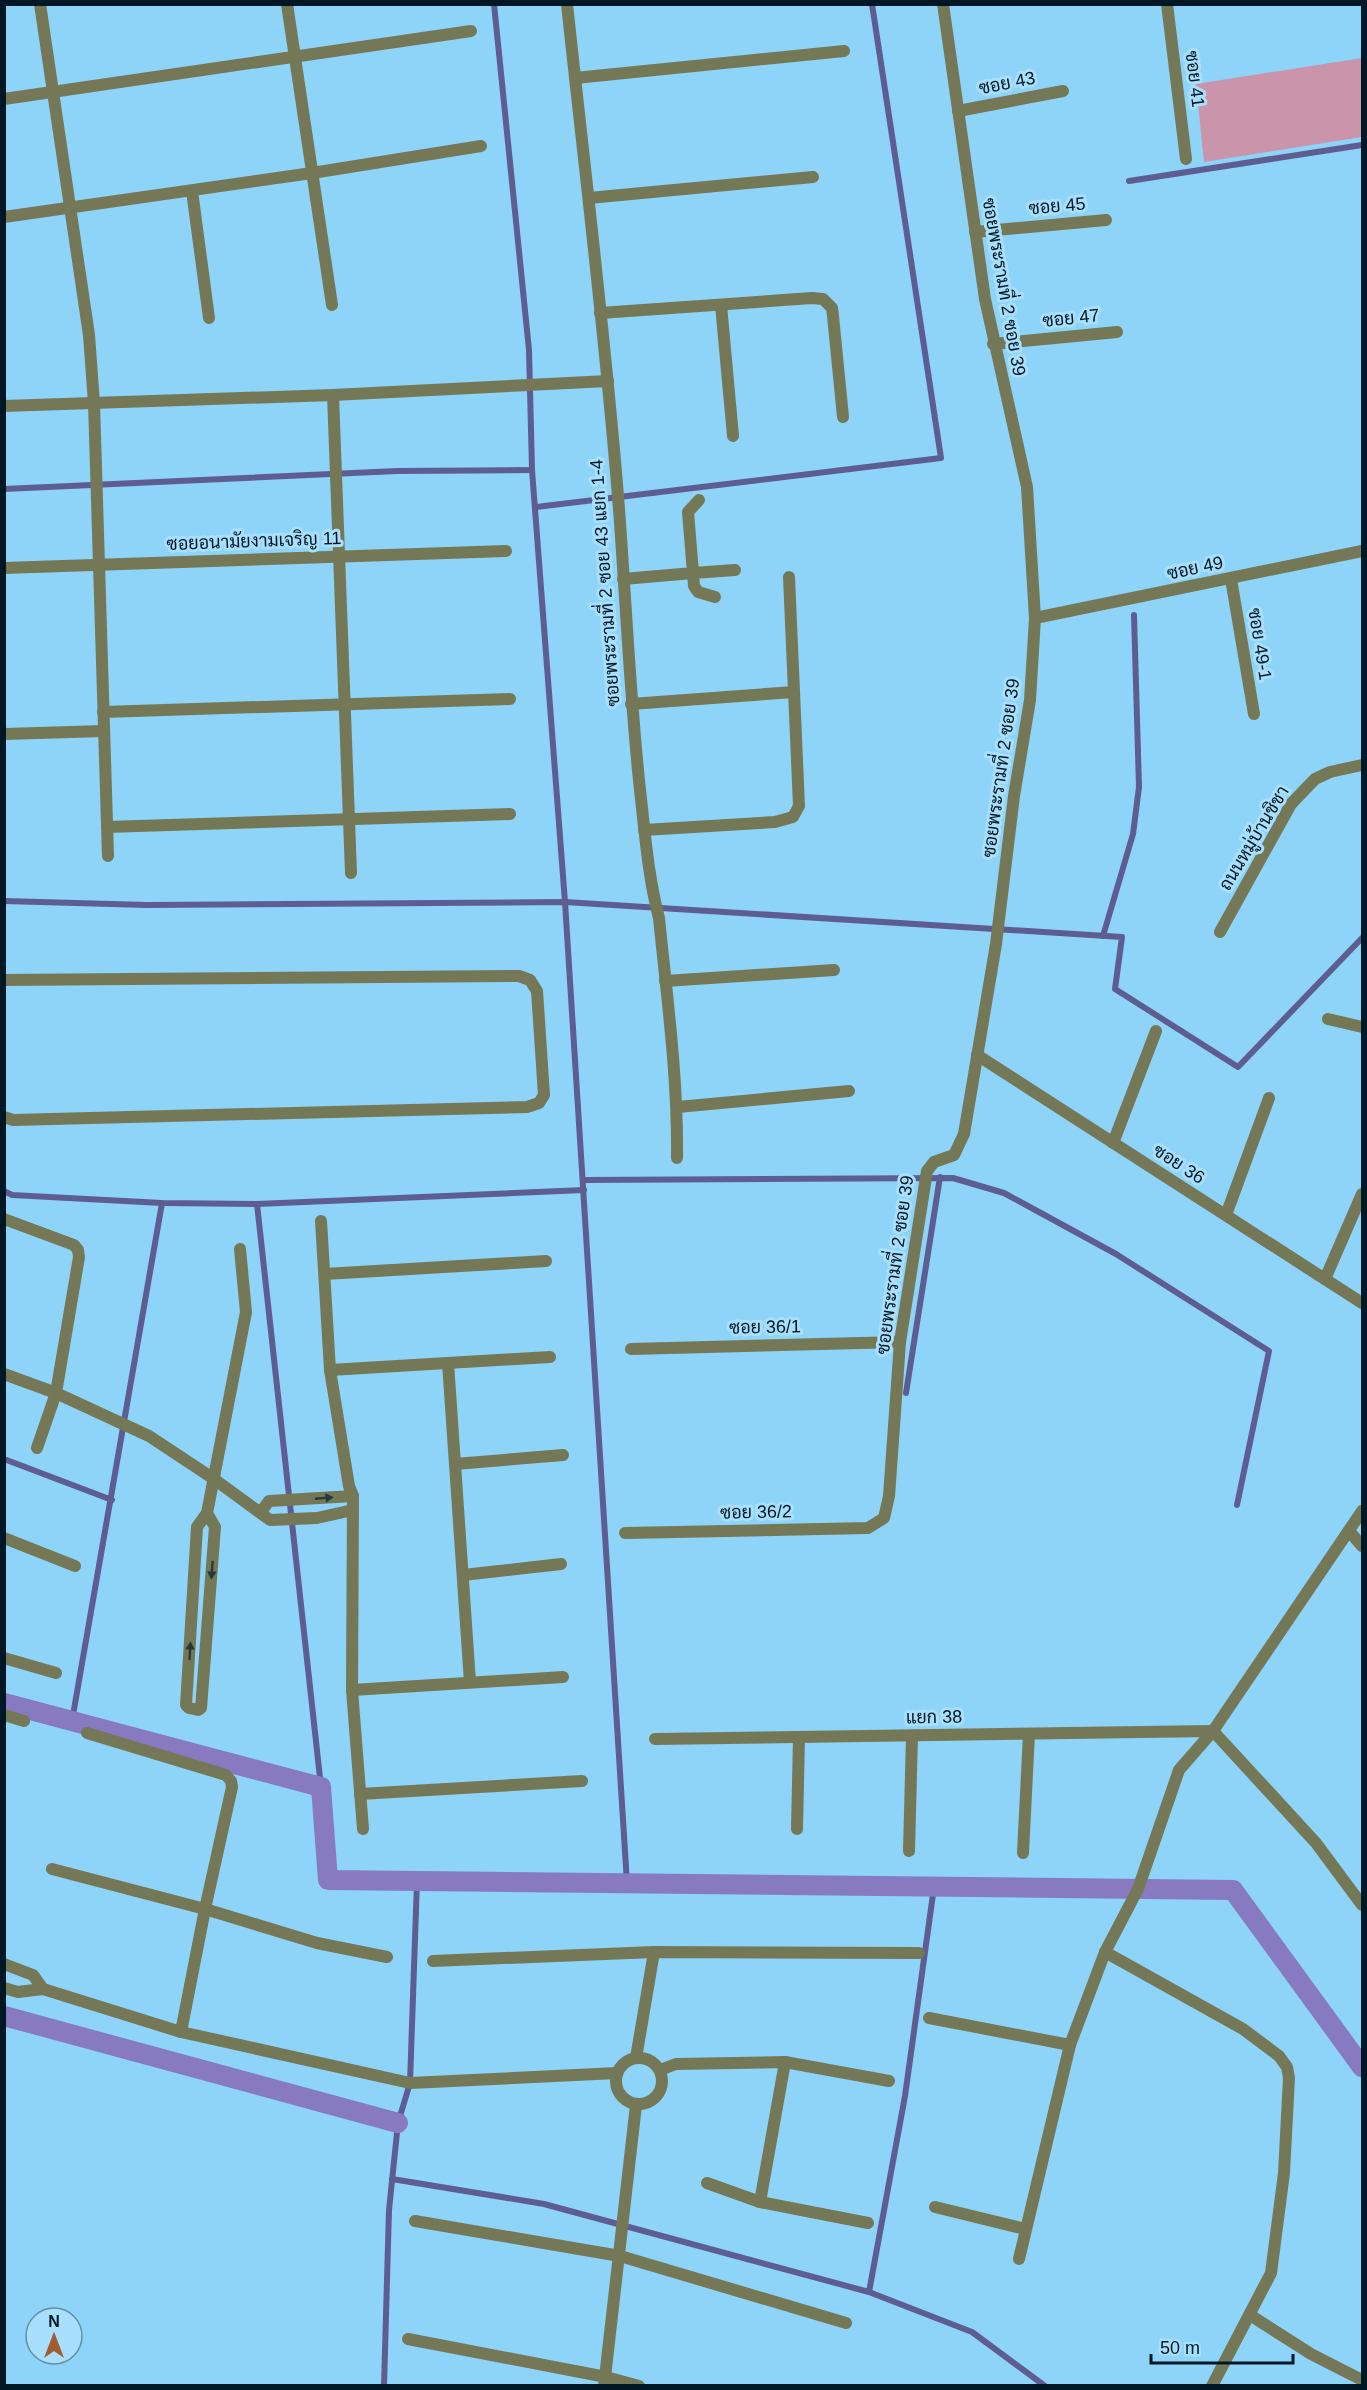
<svg xmlns="http://www.w3.org/2000/svg" width="1367" height="2390" font-family="Arial,Sarabun,sans-serif">
<style>
.green{fill:#ca94ab}
.lines{fill:none;stroke-linecap:round;stroke-linejoin:round}
.stream{stroke:#5e5d92;stroke-width:6}
.canal{stroke:#877ac1;stroke-width:20}
.street{stroke:#757857;stroke-width:12}
.oneway{fill:#293a36}
.labels{text-anchor:middle;dominant-baseline:central;stroke-width:6;stroke-linejoin:round;paint-order:stroke}
.street-label{font-size:18px;fill:#001825;stroke:#a7dffc}
</style>
<rect width="100%" height="100%" fill="#8dd4f8"/>
<path class="green" d="M 1362,58 L 1362,137 L 1204,162 L 1196,84 Z"/>
<g class="lines">
<g class="stream">
<path d="M 494,4 L 529,350 L 532,470 L 565,902 L 627,1883"/>
<path d="M 1129,181 L 1362,145"/>
<path d="M 4,489 L 397,471 L 532,470"/>
<path d="M 536,507 L 941,458 L 872,4"/>
<path d="M 4,901 L 147,905 L 565,902 L 1122,937 L 1115,989 L 1238,1067 L 1362,938"/>
<path d="M 1103,936 L 1133,834 L 1139,787 L 1134,615"/>
<path d="M 583,1180 L 953,1178 L 1004,1193 L 1116,1254 L 1269,1351 L 1237,1505"/>
<path d="M 4,1191 L 12,1195 L 162,1203 L 257,1204 L 584,1190"/>
<path d="M 257,1204 L 321,1787"/>
<path d="M 906,1393 L 940,1177"/>
<path d="M 4,1459 L 112,1500"/>
<path d="M 72,1721 L 162,1203"/>
<path d="M 392,2179 L 544,2204 L 869,2292 L 972,2332 L 1045,2386"/>
<path d="M 869,2292 L 905,2096 L 934,1887"/>
<path d="M 384,2386 L 389,2210 L 398,2123 L 410,2083 L 417,1881"/>
</g>
<g class="canal">
<path d="M 4,1703 L 321,1787 L 328,1880 L 1233,1890 L 1362,2067"/>
<path d="M 4,2016 L 398,2123"/>
</g>
<g class="street">
<path d="M 40,4 L 89,335 L 94,403 L 108,856"/>
<path d="M 287,4 L 332,305"/>
<path d="M 567,4 C 585,173 606,341 619,509 C 626,603 630,697 640,790 C 645,833 648,876 659,918 C 667,998 678,1078 677,1158"/>
<path d="M 1167,4 L 1186,159"/>
<path d="M 575,78 L 844,51"/>
<path d="M 4,99 L 471,31"/>
<path d="M 958,111 L 1063,91"/>
<path d="M 192,191 L 209,318"/>
<path d="M 589,198 L 813,177"/>
<path d="M 4,217 L 312,173 L 481,146"/>
<path d="M 975,232 L 1106,220"/>
<path d="M 721,305 L 733,436"/>
<path d="M 600,313 L 812,298 L 823,299 L 832,308 L 833,316 L 843,417"/>
<path d="M 993,344 L 1117,332"/>
<path d="M 333,395 L 351,873"/>
<path d="M 4,406 L 333,395 L 608,381"/>
<path d="M 4,568 L 506,551"/>
<path d="M 623,579 L 693,573 L 688,512 L 699,500"/>
<path d="M 1231,579 L 1254,714"/>
<path d="M 715,597 L 698,592 L 694,586 L 693,573 L 735,570"/>
<path d="M 1035,618 L 1362,551"/>
<path d="M 631,704 L 794,692"/>
<path d="M 103,712 L 510,699"/>
<path d="M 4,734 L 104,731"/>
<path d="M 107,827 L 510,814"/>
<path d="M 644,830 L 775,822 L 793,817 L 799,806 L 789,577"/>
<path d="M 1220,932 L 1291,804 L 1315,779 L 1330,772 L 1362,765"/>
<path d="M 4,980 L 519,976 L 530,980 L 537,991 L 544,1095 L 539,1103 L 527,1107 L 13,1120 L 4,1117"/>
<path d="M 665,981 L 834,970"/>
<path d="M 1328,1019 L 1362,1027"/>
<path d="M 977,1055 L 1362,1303"/>
<path d="M 678,1107 L 849,1091"/>
<path d="M 1113,1143 L 1156,1031"/>
<path d="M 1226,1215 L 1269,1098"/>
<path d="M 4,1219 L 74,1245 L 78,1250 L 79,1257 L 56,1393 L 37,1448"/>
<path d="M 321,1221 L 330,1370 L 349,1486 L 353,1496 L 352,1690 L 363,1829"/>
<path d="M 325,1274 L 546,1261"/>
<path d="M 1325,1279 L 1362,1194"/>
<path d="M 631,1349 L 900,1342"/>
<path d="M 448,1363 L 470,1682"/>
<path d="M 330,1370 L 550,1357"/>
<path d="M 4,1374 L 56,1393 L 149,1436 L 214,1479 L 270,1520 L 317,1518 L 353,1510"/>
<path d="M 455,1464 L 563,1455"/>
<path d="M 261,1512 L 269,1501 L 353,1496"/>
<path d="M 207,1513 L 215,1527 L 201,1708 L 198,1710 L 189,1708 L 186,1705 L 197,1527 L 207,1513 L 246,1312 L 240,1249"/>
<path d="M 1349,1531 L 1362,1546"/>
<path d="M 625,1533 L 868,1528 L 884,1518 L 889,1496 L 900,1342 L 927,1171 L 934,1162 L 954,1155 L 964,1134 L 996,944 L 1014,796 L 1030,700 L 1035,618 L 1027,487 L 985,299 L 943,4"/>
<path d="M 4,1538 L 75,1566"/>
<path d="M 463,1575 L 561,1564"/>
<path d="M 4,1658 L 56,1673"/>
<path d="M 352,1690 L 563,1677"/>
<path d="M 4,1715 L 24,1721"/>
<path d="M 87,1733 L 226,1775 L 231,1781 L 232,1787 L 205,1909 L 181,2032"/>
<path d="M 655,1739 L 1213,1731 L 1316,1843 L 1362,1905"/>
<path d="M 360,1794 L 582,1781"/>
<path d="M 797,1829 L 799,1737"/>
<path d="M 909,1851 L 912,1736"/>
<path d="M 1023,1853 L 1029,1734"/>
<path d="M 52,1869 L 205,1909 L 317,1943 L 387,1957"/>
<path d="M 1105,1952 L 1243,2029 L 1279,2056 L 1287,2067 L 1289,2078 L 1284,2173 L 1271,2273 L 1212,2386"/>
<path d="M 433,1961 L 654,1952 L 919,1953"/>
<path d="M 4,1964 L 33,1975 L 43,1989"/>
<path d="M 4,1988 L 18,1992 L 43,1989 L 181,2032 L 410,2083 L 617,2073"/>
<path d="M 929,2018 L 1070,2045"/>
<circle cx="639" cy="2081" r="23"/>
<path d="M 636,2058 L 654,1952"/>
<path d="M 660,2070 L 676,2064 L 785,2062 L 889,2081"/>
<path d="M 707,2183 L 760,2202 L 868,2223"/>
<path d="M 760,2202 L 785,2062"/>
<path d="M 935,2207 L 1025,2229"/>
<path d="M 415,2221 L 620,2256 L 846,2323"/>
<path d="M 1019,2259 L 1070,2045 L 1105,1952 L 1138,1889 L 1179,1770 L 1213,1731 L 1362,1511"/>
<path d="M 1250,2315 L 1311,2354 L 1362,2380"/>
<path d="M 408,2339 L 606,2377 L 639,2386"/>
<path d="M 604,2386 L 636,2105"/>
</g>
</g>
<defs><path id="oneway-solid" d="M-6-.8H1V-3.2L6.5 0L1 3.2V.8H-6Z" transform="scale(1.5)"/></defs>
<g class="oneway">
<use href="#oneway-solid" transform="translate(324 1498) rotate(-5)"/>
<use href="#oneway-solid" transform="translate(212 1570) rotate(94)"/>
<use href="#oneway-solid" transform="translate(190 1651) rotate(-87)"/>
</g>
<g class="labels">
<g class="street-label">
<text transform="translate(1195 79) rotate(83)">ซอย 41</text>
<text transform="translate(1007 83) rotate(-11)">ซอย 43</text>
<text transform="translate(1057 206) rotate(-5)">ซอย 45</text>
<text transform="translate(1004 287) rotate(80)">ซอยพระรามที่ 2 ซอย 39</text>
<text transform="translate(1071 318) rotate(-6)">ซอย 47</text>
<text transform="translate(254 541) rotate(-2)">ซอยอนามัยงามเจริญ 11</text>
<text transform="translate(1195 568) rotate(-12)">ซอย 49</text>
<text transform="translate(605 583) rotate(-94)">ซอยพระรามที่ 2 ซอย 43 แยก 1-4</text>
<text transform="translate(1260 644) rotate(81)">ซอย 49-1</text>
<text transform="translate(1001 768) rotate(-82)">ซอยพระรามที่ 2 ซอย 39</text>
<text transform="translate(1254 838) rotate(-59)">ถนนหมู่บ้านชิชา</text>
<text transform="translate(1179 1164) rotate(33)">ซอย 36</text>
<text transform="translate(895 1265) rotate(-82)">ซอยพระรามที่ 2 ซอย 39</text>
<text transform="translate(765 1327) rotate(-1)">ซอย 36/1</text>
<text transform="translate(756 1512) rotate(-1)">ซอย 36/2</text>
<text transform="translate(934 1717) rotate(-1)">แยก 38</text>
</g>
</g>
<rect width="1367" height="2390" fill="none" stroke="#001825" stroke-width="12"/>
<g transform="translate(54 2336)"><circle r="28" fill="#a7dffc" stroke="#648fa6" stroke-width="1.5"/>
<path d="M0-4.5L10 22L0 15L-10 22Z" fill="#a15c2f"/>
<text y="-9" font-size="16" font-weight="bold" text-anchor="middle" fill="#001825">N</text>
</g>
<path d="M1151 2354v9h142v-9" fill="none" stroke="#001825" stroke-width="3"/>
<text x="1160" y="2354" font-size="18" fill="#001825" stroke="#a7dffc" stroke-width="4.5" paint-order="stroke">50 m</text>
</svg>
